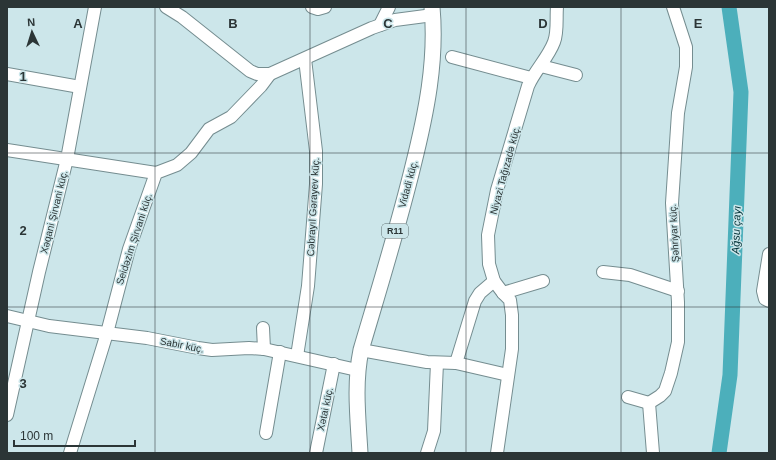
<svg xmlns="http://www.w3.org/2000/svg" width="776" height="460" font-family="Helvetica,sans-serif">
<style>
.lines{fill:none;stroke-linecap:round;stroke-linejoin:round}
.river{stroke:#4cafbb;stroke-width:15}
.minor-casing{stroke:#758d90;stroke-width:14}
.major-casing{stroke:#758d90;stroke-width:17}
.minor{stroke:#fff;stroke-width:12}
.major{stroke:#fff;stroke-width:15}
.grid{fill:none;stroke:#2b3536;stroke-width:1;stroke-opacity:0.55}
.labels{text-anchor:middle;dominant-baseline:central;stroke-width:3;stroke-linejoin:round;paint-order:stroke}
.shield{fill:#cce6ea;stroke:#5b6a6c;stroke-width:1}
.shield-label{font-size:9px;font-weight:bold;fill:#2b3536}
.street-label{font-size:10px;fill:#2b3536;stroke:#cce6ea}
.water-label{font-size:11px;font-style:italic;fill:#003136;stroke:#cce6ea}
.grid-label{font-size:13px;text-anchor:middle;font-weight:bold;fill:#2b3536;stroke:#cce6ea;stroke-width:3;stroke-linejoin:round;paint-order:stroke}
</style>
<rect width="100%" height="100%" fill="#cce6ea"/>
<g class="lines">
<path class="river" d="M 719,453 L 730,375 L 741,92 L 729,7"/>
<defs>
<g id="minor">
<path d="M 166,7 L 182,17 L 250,71 L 257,74 L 270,74 L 372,28 L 395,20 L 433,15"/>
<path d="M 312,7 L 318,9 L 325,7"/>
<path d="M 380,25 L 389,7"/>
<path d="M 452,57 L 531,78"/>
<path d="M 541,66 L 576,75"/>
<path d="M 7,74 L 80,87"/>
<path d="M 7,150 L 156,173"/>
<path d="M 769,254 L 763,291 L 765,299 L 769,301"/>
<path d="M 603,272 L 630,275 L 678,291"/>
<path d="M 503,293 L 543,281"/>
<path d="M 7,316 L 49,326 L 147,338 L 198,348 L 212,350 L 249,348 L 264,349 L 357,370"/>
<path d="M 263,328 L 264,349"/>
<path d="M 361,350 L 427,362 L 456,363 L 508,375"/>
<path d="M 297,356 L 308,286 L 316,184 L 316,151 L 305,59"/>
<path d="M 456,363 L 475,301 L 480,293 L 494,281"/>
<path d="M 628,397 L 649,403"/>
<path d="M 7,415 L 39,272 L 67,159 L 95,7"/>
<path d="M 266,433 L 280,352"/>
<path d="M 70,453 L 107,333 L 129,249 L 156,173 L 177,165 L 191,153 L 209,129 L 231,117 L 261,86 L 270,74"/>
<path d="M 316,453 L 334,364"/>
<path d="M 427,453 L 434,431 L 437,363"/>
<path d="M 497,453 L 512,349 L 512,315 L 510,300 L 503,293 L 494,281 L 489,264 L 488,235 L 497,190 L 528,86 C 535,70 548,58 554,42 C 558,32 556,18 557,7"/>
<path d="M 653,453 L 649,403 L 660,396 L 665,391 L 671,373 L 678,342 L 678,302 L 672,203 L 678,113 L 686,67 L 686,47 L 673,7"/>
</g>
<path id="major" d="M 360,453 C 358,418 354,384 361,350 C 379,289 398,228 413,166 C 426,114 437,61 432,7"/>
</defs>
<use href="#minor" class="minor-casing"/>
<use href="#major" class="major-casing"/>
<use href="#minor" class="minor"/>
<use href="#major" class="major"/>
</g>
<path class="grid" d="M 155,7 L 155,453M 310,7 L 310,453M 466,7 L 466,453M 621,7 L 621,453M 7,153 L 769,153M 7,307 L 769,307"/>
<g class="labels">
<rect class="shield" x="382" y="224" width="26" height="14" rx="3"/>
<g class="shield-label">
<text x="395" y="231">R11</text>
</g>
<g class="street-label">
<text transform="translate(505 170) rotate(-75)">Niyazi Tağızadə küç.</text>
<text transform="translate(408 184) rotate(-75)">Vidadi küç.</text>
<text transform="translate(313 207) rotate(-87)">Cəbrayıl Gərayev küç.</text>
<text transform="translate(54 212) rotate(-76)">Xəqani Şirvani küç.</text>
<text transform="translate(674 233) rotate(-93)">Şəhriyar küç.</text>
<text transform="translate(134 239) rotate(-72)">Seidəzim Şirvani küç.</text>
<text transform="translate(182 345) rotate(11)">Sabir küç.</text>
<text transform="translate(325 409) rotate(-78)">Xətai küç.</text>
</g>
<g class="water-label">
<text transform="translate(736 230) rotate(-88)">Ağsu çayı</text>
</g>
</g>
<g class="grid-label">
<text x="78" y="28">A</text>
<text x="233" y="28">B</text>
<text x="388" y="28">C</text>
<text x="543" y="28">D</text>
<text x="698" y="28">E</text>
<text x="23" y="81">1</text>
<text x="23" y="235">2</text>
<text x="23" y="388">3</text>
</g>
<rect width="776" height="460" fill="none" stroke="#2b3536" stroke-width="16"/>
<g transform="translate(32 32) rotate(356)" stroke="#cce6ea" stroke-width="3" paint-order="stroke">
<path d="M0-3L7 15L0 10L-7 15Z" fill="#2b3536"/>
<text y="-6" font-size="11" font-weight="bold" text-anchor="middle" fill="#2b3536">N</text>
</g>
<path d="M14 440v6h121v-6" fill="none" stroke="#2b3536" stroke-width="2"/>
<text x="20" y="440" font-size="12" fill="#2b3536" stroke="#cce6ea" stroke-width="3" paint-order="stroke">100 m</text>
</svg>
